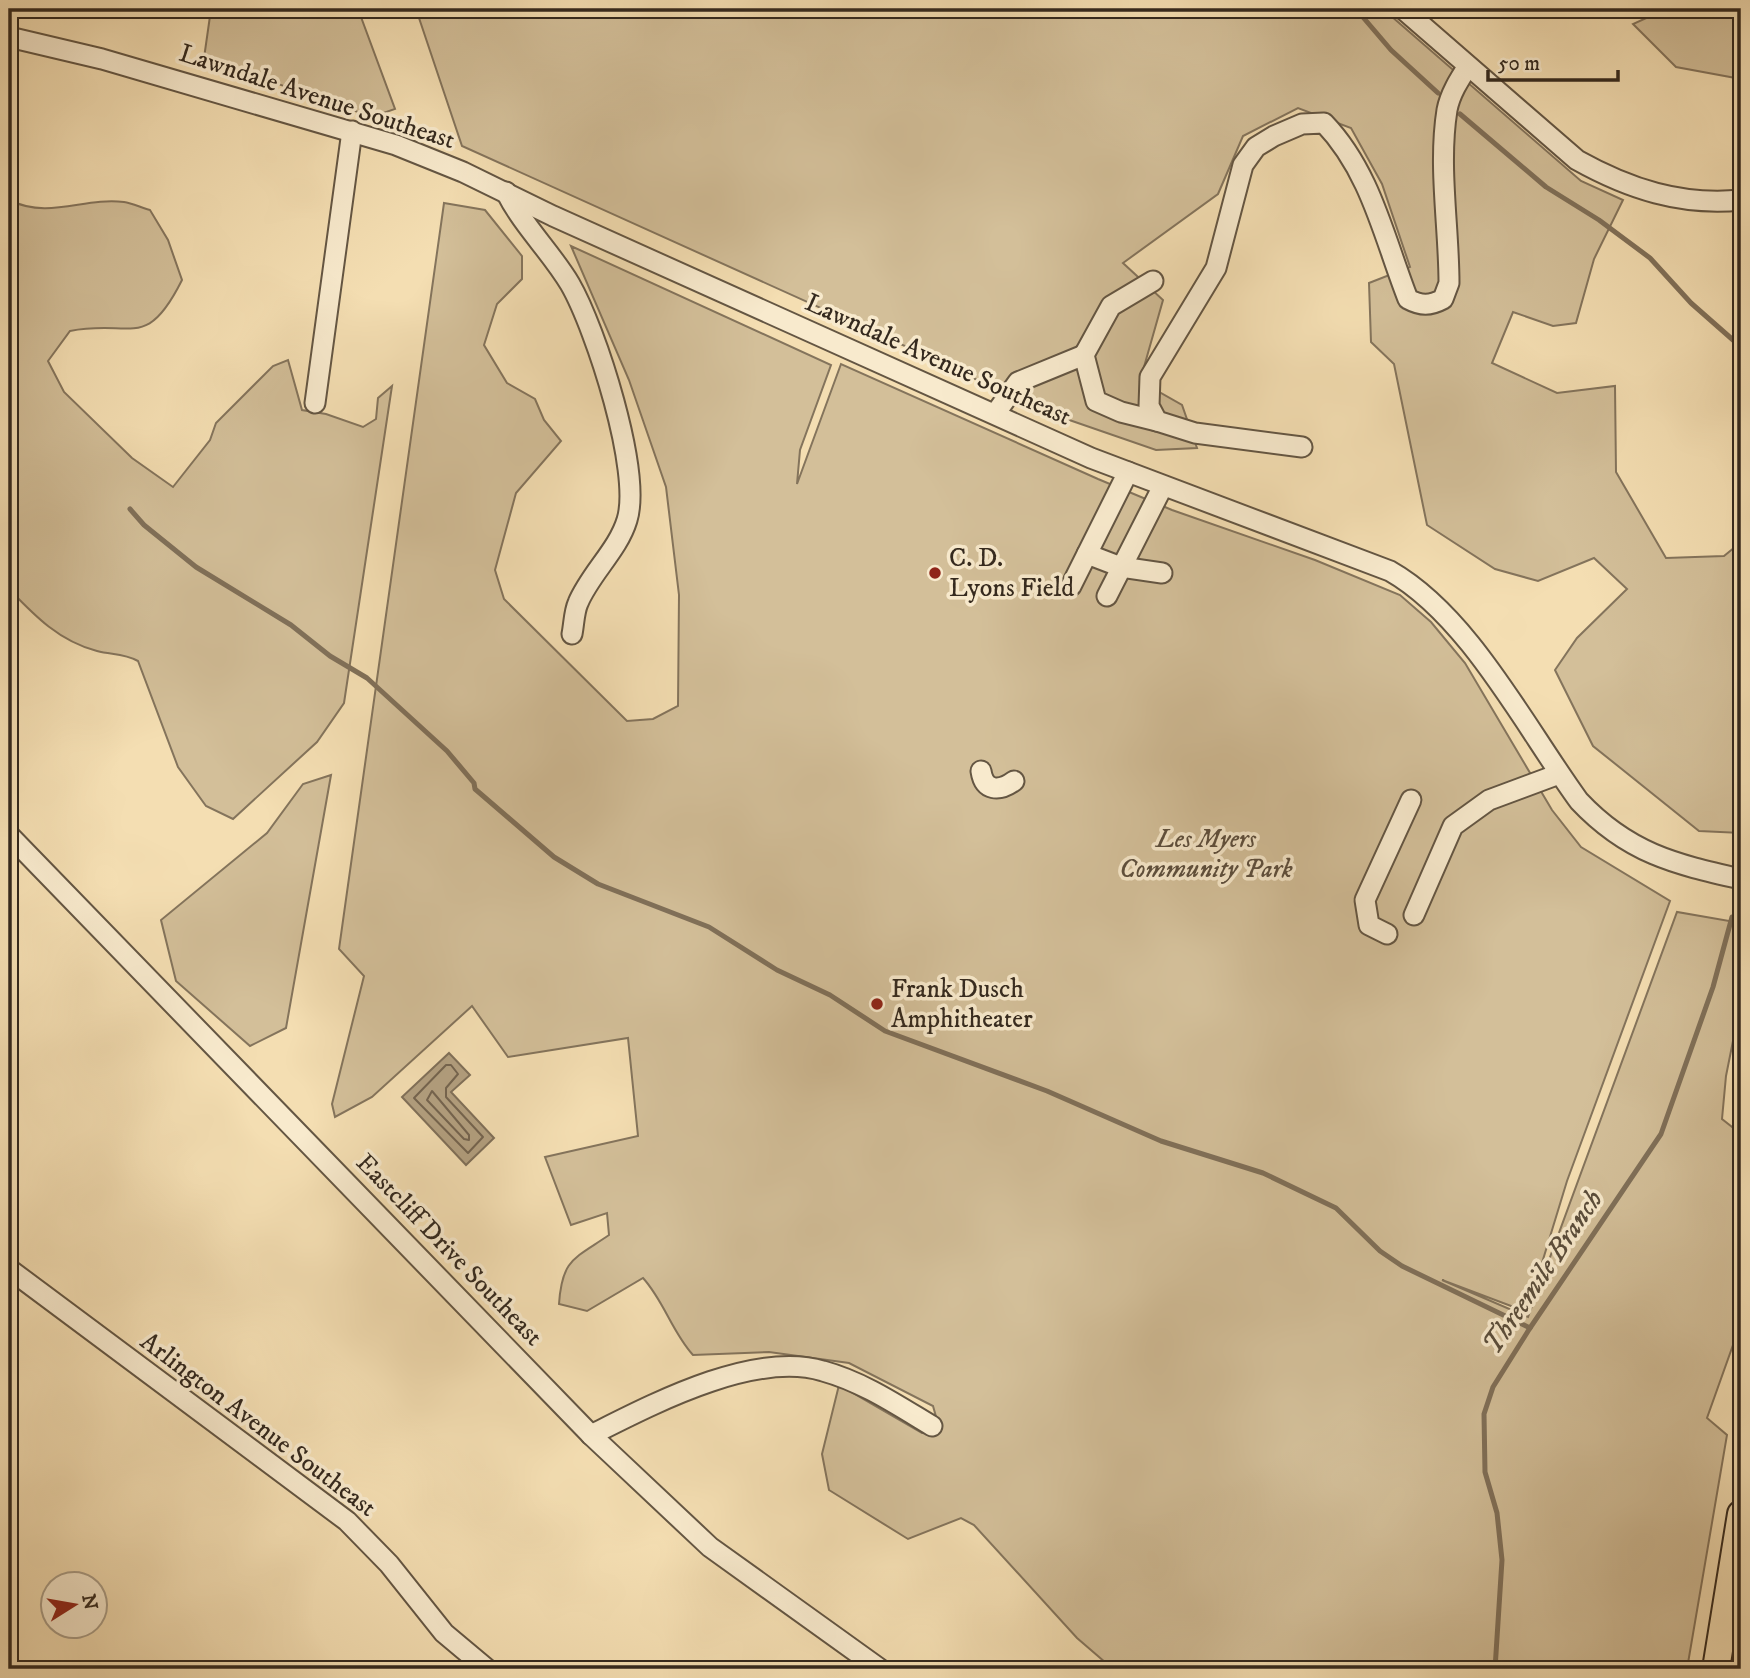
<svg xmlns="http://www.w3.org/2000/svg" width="1750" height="1678" font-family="'IM FELL DW Pica',serif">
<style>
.green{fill:#d3bf99;stroke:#84745c;stroke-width:2}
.water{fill:#b3a080;stroke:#807059;stroke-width:2}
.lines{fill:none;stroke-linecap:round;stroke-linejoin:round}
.shore{stroke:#74644f;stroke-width:2}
.stream{stroke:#807059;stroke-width:5}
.minor-casing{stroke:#645643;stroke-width:23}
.major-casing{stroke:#34291e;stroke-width:30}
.minor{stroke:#f8eacd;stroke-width:19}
.major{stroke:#f4deb2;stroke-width:26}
.poi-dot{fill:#8f2418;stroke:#f8eacd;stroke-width:2.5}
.labels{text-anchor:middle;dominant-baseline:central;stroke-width:7;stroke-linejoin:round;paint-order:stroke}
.street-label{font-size:26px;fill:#34291e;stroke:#f8eacd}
.poi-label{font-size:26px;fill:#34291e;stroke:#f8eacd;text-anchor:start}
.park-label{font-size:26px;font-style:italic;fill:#5c4e3d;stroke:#f8eacd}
.water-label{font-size:28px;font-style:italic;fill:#5a4d3b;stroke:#f8eacd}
</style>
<rect width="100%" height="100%" fill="#f4deb2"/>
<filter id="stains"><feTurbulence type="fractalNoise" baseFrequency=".00286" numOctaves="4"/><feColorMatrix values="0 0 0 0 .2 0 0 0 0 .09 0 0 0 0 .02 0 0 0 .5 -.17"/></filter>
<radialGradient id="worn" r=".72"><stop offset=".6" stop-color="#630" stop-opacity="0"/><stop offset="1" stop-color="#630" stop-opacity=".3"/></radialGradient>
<g class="green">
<path d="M 211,9 L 358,9 L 395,109 L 372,117 L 204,58 Z"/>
<path d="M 416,9 L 1383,9 L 1581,181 L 1623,200 L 1594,259 L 1576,323 L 1553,326 L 1513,312 L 1492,363 L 1557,393 L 1615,386 L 1616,472 L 1666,558 L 1724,556 L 1741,542 L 1741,833 L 1699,831 L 1593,746 L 1555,670 L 1577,638 L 1627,589 L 1594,558 L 1538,581 L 1495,569 L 1427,525 L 1394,364 L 1371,342 L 1369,283 L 1410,267 L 1382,184 L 1351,128 L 1298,108 L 1243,136 L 1218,194 L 1123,263 L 1163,300 L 1140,381 L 1182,405 L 1197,448 L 1156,450 L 1023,404 L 958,370 L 462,146 Z"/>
<path d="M 1666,9 L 1741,9 L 1741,79 L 1676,67 L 1633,24 Z"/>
<path d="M 9,200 C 50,220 83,197 124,202 C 132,203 142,208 150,210 L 168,240 L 182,280 C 146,352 132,319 70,331 L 48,361 L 64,392 L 132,458 L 173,487 L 210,440 L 216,423 L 273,366 L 288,360 L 302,410 L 326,414 L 363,427 L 376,419 L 378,398 L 392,386 L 344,703 L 317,742 L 233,819 L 206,806 L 178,767 L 138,661 C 123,653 112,655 97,651 C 59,641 35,616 9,589 Z"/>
<path d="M 444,203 L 485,210 L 522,256 L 522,279 L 497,304 L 484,345 L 507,383 L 535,399 L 544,420 L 561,441 L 516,493 L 495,570 L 504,599 L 627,721 L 653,719 L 678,706 L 679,595 L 666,487 L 629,380 L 571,246 L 831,365 L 800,450 L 797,484 L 841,364 L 1098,479 L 1172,510 L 1315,560 L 1400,595 L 1431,622 L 1465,663 L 1552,810 L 1581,847 L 1670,901 L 1567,1181 L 1527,1312 L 1442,1280 L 1528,1317 L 1677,912 L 1741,923 L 1741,1001 L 1726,1076 L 1722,1119 L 1741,1134 L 1741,1259 L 1733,1345 L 1707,1418 L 1727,1435 L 1687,1669 L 1113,1669 L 1077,1638 L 974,1525 L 961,1518 L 908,1539 L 829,1490 L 822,1454 L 839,1385 L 922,1433 L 940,1431 L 933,1406 L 849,1363 L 769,1352 L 693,1355 C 672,1332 664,1301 643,1278 L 587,1311 L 559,1304 C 562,1259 574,1259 609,1235 L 607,1213 L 571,1225 L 545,1157 L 638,1136 L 628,1038 L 508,1057 L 472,1006 L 372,1097 L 335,1117 L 332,1104 L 364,976 L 339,949 Z"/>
<path d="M 331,775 L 286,1028 L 250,1046 L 176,981 L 161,920 L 267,833 L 303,784 Z"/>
</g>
<path class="water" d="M 449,1053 L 470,1075 L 451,1092 L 494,1138 L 466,1165 L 402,1097 Z"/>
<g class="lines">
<g class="shore">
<path d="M 446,1065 L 451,1065 L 458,1074 L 446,1088 L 446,1097 L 483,1137 L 468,1153 L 414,1098 Z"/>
<path d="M 432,1091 L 469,1135 L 469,1140 L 464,1139 L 427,1100 Z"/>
</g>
<g class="stream">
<path d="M 1356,9 L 1391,50 L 1438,93"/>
<path d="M 1460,114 L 1546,187 L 1599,220 L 1650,258 L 1691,303 L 1741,347"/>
<path d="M 130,509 L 144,525 L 196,567 L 291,625 L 330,656 L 367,678 L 447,751 L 474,783 L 475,789 L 554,857 L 598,884 L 709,927 L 777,970 L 830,995 L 885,1031 L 1047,1091 L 1161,1141 L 1263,1173 L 1336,1208 L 1380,1251 L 1402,1266 L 1530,1328"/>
<path d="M 1495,1669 L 1502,1560 L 1497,1513 L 1485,1472 L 1484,1414 L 1493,1387 L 1530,1328 L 1661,1134 L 1713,987 L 1732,917"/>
</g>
<defs>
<g id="minor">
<path d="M 1403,9 L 1577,160 C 1629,189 1681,206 1741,200"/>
<path d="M 9,37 L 102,59 L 396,145 L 463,172 L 553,216 L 1091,458 L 1390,571 C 1469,616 1525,727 1579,801 C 1628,853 1674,864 1741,879"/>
<path d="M 506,192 C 523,226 551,252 570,284 C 596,329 642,472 627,520 C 618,550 590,574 578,603 C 574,612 574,624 572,634"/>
<path d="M 1153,281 L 1111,306 L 1084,355 L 1096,401 L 1121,412 L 1157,421"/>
<path d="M 315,403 L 352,131"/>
<path d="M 995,414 L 1018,382 L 1084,355"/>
<path d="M 1302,447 L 1195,433 L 1157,421 L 1149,406 L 1150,377 L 1216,268 L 1243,165 L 1256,147 L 1274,136 L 1302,124 L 1324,123 C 1371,172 1384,238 1408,299 C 1421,306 1430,306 1443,299 L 1449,283 C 1449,227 1438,166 1447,110 C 1450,94 1459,80 1468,66"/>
<path d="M 1087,554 L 1121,567 L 1162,573"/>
<path d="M 1071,586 L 1128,472"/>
<path d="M 1107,596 L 1163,486"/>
<path d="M 981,771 C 984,791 999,792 1014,781"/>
<path d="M 9,835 L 591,1435 L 710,1547 L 880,1669"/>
<path d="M 1414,915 L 1453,826 L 1489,800 L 1559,774"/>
<path d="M 1387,934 L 1369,925 L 1365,900 L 1411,800"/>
<path d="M 9,1269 L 347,1521 L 389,1564 L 444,1633 L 487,1669"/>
<path d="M 591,1435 C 651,1405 754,1350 823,1371 C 863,1382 897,1405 932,1426"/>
</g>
<path id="major" d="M 1716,1669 L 1741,1514"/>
</defs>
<use href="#minor" class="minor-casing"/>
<use href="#major" class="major-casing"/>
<use href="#minor" class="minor"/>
<use href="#major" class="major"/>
</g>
<g class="poi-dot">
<circle cx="935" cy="573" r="7"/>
<circle cx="877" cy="1004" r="7"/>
</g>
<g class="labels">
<g class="street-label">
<text transform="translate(317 97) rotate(18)">Lawndale Avenue Southeast</text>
<text transform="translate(938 360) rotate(24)">Lawndale Avenue Southeast</text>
<text transform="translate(449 1250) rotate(46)">Eastcliff Drive Southeast</text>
<text transform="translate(258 1425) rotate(37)">Arlington Avenue Southeast</text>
</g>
<g class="poi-label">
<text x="949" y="558">C. D.<tspan x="949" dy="30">Lyons Field</tspan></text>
<text x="891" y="989">Frank Dusch<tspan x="891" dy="30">Amphitheater</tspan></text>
</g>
<g class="park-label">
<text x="1206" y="839">Les Myers<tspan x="1206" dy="30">Community Park</tspan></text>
</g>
<g class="water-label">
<text transform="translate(1543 1272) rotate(-56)">Threemile Branch</text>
</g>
</g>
<rect width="1750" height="1678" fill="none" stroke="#f4deb2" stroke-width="35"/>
<rect x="10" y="10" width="1729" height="1657" fill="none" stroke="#34291e" stroke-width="3.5"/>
<rect x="18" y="18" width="1715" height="1643" fill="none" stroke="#34291e" stroke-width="2"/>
<g transform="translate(74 1605) rotate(79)"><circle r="33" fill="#f8eacd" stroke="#aa9d87" stroke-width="2"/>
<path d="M0-5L12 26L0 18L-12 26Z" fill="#8f2418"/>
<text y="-10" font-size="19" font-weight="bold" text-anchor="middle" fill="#34291e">N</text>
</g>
<path d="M1488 70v10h130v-10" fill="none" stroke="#34291e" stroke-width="3.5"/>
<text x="1498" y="70" font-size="21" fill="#34291e" stroke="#f8eacd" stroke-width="5" paint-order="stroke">50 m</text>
<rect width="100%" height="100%" filter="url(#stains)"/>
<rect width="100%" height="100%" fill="url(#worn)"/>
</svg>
